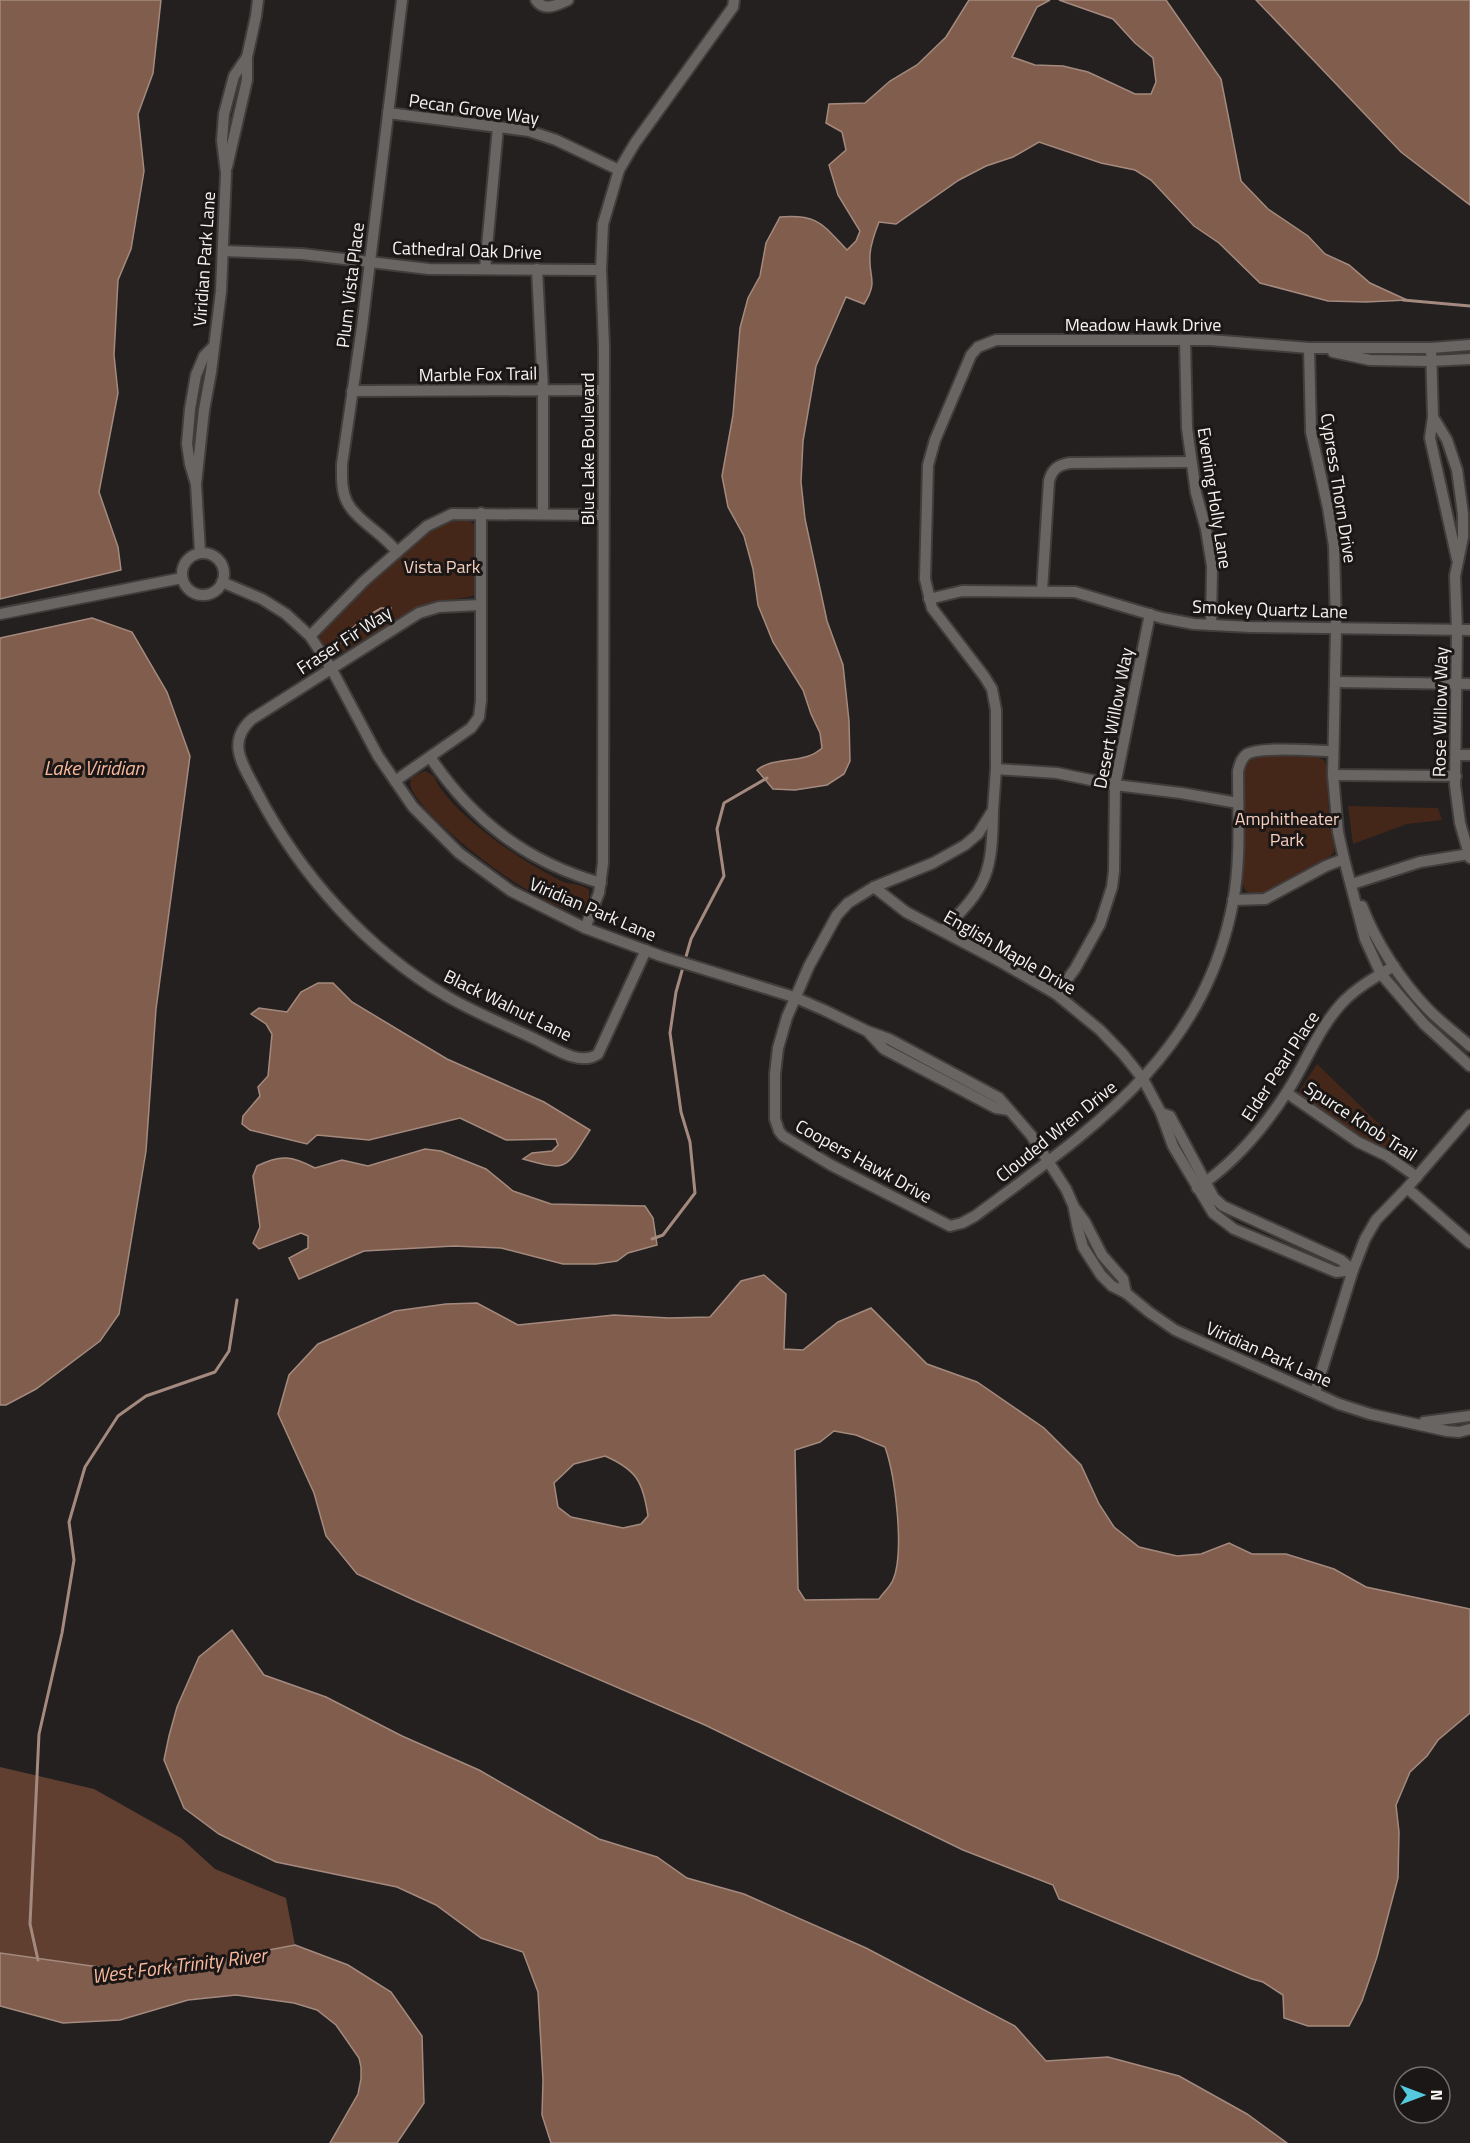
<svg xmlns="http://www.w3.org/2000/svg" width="1470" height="2143" font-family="'Titillium Web',sans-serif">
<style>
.green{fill:#45271a}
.forest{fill:#613f30}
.water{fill:#815d4d;stroke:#a48a7e;stroke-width:1.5;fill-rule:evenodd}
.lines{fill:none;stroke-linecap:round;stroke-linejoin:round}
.stream{stroke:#a48a7e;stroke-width:3}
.minor-casing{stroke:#403d3c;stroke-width:14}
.minor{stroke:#696563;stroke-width:10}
.labels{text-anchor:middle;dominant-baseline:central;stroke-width:6;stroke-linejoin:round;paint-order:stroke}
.street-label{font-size:18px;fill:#f5f3f2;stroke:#1a1716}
.park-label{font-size:18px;fill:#f6cebe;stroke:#1a1716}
.water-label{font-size:20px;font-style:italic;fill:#f9b89d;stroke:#1a1716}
</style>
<rect width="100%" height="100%" fill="#23201f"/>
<g class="green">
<path d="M 455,519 L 469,520 L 477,527 L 478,581 L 473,596 L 422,605 L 340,654 L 329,653 L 320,639 L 322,628 L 411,544 L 432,528 Z"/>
<path d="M 1255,755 L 1317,757 L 1324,760 L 1327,767 L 1328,805 L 1334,839 L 1334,852 L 1331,856 L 1283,882 C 1271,894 1244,905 1242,879 L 1244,765 L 1250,757 Z"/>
<path d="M 425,771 L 434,776 C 447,810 518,859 550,875 C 556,878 561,882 567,883 C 576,885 581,884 589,890 L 589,901 L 583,910 C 552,920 421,819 411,787 C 410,784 410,782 411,778 Z"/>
<path d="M 1348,806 L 1438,808 L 1442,820 L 1407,824 L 1353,844 Z"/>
<path d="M 1317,1064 L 1376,1121 L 1410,1149 L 1396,1165 L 1293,1101 Z"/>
</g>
<path class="forest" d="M 0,1767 L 94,1789 L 181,1838 L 215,1869 L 286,1898 L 295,1945 L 190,1965 L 134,1972 L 0,1953 Z"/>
<g class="water">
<path d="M 0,0 L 161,0 L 153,73 L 138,114 L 144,171 L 131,249 L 118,280 L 114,355 L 118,393 L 99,492 L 118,547 L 121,570 L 0,599 Z"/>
<path d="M 969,0 L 1050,0 L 1037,7 L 1012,57 L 1035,65 L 1063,66 L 1088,72 L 1135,94 L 1151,94 L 1156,82 L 1153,58 L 1135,43 L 1113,19 L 1059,0 L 1166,0 L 1221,79 L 1241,181 L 1268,209 L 1308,236 L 1325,254 L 1349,265 L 1370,283 L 1407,300 L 1366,302 L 1328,301 L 1260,283 L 1219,243 L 1194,226 L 1151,180 L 1135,170 L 1101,163 L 1039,142 L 1013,157 L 986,166 L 959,180 L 896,224 L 879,222 C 875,232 871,242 870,254 C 868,278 879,280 864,304 L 846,297 L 816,366 L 803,441 L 801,482 L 805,519 L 827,621 L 843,665 L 849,721 L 850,761 L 844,774 L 827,785 L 795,790 L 773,789 L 757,770 C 776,755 804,765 822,748 L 820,733 L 811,714 L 803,690 L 773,642 L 758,605 L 753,569 L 744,536 L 728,507 L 722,476 L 733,415 L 740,328 L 748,298 L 760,276 L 766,243 L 780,217 C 818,214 822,224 847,250 L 856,241 L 860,231 L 838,195 L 829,165 L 846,150 L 842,132 L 826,123 L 829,104 L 865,103 L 890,81 L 917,65 L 946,37 Z"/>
<path d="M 1256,0 L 1470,0 L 1470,205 L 1401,152 Z"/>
<path d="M 381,608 L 391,608 L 390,612 C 375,613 365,627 354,634 C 348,638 343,641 337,645 L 334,644 L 338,638 L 346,634 L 362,619 Z"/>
<path d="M 92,618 L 132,632 L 167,692 L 190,756 L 156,1009 L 146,1151 L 119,1314 L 100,1341 L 36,1389 L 6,1405 L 0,1405 L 0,638 Z"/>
<path d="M 318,983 L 333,983 L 352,1002 L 447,1059 L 544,1102 L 590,1130 C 565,1169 569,1172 523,1159 L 532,1153 L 552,1151 L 558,1145 L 556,1139 L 506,1140 L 460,1118 L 369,1140 L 317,1135 L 307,1144 L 250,1130 L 242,1124 L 243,1116 L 260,1096 L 258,1087 L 268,1076 L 272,1034 L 266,1024 L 251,1014 L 259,1008 L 287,1012 L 301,992 Z"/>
<path d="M 425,1149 L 441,1151 L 486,1169 L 513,1191 L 551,1204 L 645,1206 L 653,1218 L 657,1245 L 628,1253 L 617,1261 L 596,1264 L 563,1264 L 501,1248 L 454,1246 L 364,1251 L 299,1279 L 289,1258 L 308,1248 L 308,1236 L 301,1233 L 259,1249 L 253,1243 L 260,1227 L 253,1176 L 257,1166 C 281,1154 292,1156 315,1168 L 342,1160 L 368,1166 Z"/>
<path d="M 764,1275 L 786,1294 L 784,1349 L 803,1350 L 838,1322 L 871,1308 L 927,1364 L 977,1382 L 1044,1428 L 1081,1465 L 1099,1504 L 1114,1527 L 1139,1547 L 1177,1556 L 1201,1554 L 1229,1543 L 1252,1554 L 1286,1554 L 1334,1569 L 1366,1587 L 1470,1609 L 1470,1713 L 1438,1740 L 1427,1756 L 1410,1772 L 1396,1805 L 1399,1832 L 1398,1878 L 1377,1957 L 1362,2001 L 1349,2026 L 1308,2026 L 1284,2018 L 1283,1995 L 1263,1982 L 1252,1979 L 1059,1899 L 1053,1885 L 963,1850 L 705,1725 L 416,1601 L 357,1574 L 326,1536 L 314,1493 L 278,1414 L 289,1375 L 318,1344 L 395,1311 L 446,1304 L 477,1303 L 518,1325 L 614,1315 L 669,1318 L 710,1317 L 741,1281 ZM 834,1431 L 856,1435 L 885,1447 C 895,1475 905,1552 893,1580 C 890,1587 883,1593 879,1599 L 805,1600 L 798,1589 L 795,1450 L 820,1442 ZM 605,1456 C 637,1470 643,1482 648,1516 L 641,1524 L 623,1528 L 571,1517 L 558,1507 L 554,1483 L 574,1464 Z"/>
<path d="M 232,1630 L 264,1675 L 326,1697 L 402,1736 L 479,1770 L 599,1839 L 657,1857 L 687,1878 L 744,1894 L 866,1948 L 1015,2026 L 1046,2061 L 1108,2057 L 1179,2076 L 1247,2114 L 1287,2143 L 551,2143 L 542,2115 L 543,2080 L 538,1992 L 523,1952 L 481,1938 L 436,1905 L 397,1887 L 276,1862 L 219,1834 L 184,1808 L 164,1760 L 169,1736 L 177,1707 L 199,1657 Z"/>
<path d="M 295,1945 L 348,1965 L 391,1992 L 422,2036 L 424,2103 L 397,2143 L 330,2143 L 358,2094 L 361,2079 L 361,2067 L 359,2058 L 336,2025 L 317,2010 L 294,2003 L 236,1995 L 188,2000 L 120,2020 L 63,2023 L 0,2006 L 0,1953 L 134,1972 L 190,1965 Z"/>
</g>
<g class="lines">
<g class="stream">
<path d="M 1403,300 L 1470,306"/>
<path d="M 652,1239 L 663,1235 L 695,1193 L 690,1142 L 681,1112 L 670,1033 L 676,992 L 691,939 L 724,876 L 717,829 L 724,803 L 767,778"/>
<path d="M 38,1960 L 30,1924 L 39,1734 L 62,1633 L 74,1560 L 69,1522 L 85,1467 L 118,1416 L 146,1396 L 215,1372 L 229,1351 L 237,1300"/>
</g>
<defs>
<g id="minor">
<path d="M 536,0 C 544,12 557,5 568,0"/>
<path d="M 388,113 L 529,131 L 556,140 L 619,170"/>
<path d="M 227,167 L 247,80 L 247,57 L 256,16 L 258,0"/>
<path d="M 224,251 L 302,254 L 429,269 L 601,270"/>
<path d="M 485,269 L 498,127"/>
<path d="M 537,269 L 543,390 L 543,514"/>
<path d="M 1185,340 L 1187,428 L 1196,493 L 1206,529 L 1212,566 L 1211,625"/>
<path d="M 1309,348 L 1311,432 L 1328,508 L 1334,546 L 1336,628 L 1333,775 L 1338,832 L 1344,859 L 1365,939 L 1381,974 L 1424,1024 L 1470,1066"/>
<path d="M 1431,348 L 1433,417 L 1430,438 L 1457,559"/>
<path d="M 1333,352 L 1370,360 L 1431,361 L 1470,359"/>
<path d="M 352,391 L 604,390"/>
<path d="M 1433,417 L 1447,440 L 1457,470 L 1463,514 L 1463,537 L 1455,576 L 1457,630 L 1455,785 L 1460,823 L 1470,858"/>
<path d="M 196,484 L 204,410 L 211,372 L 221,291 L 226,173 L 222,141 L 224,114 L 234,76 L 247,57"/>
<path d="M 200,552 L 196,484 L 190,464 L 187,444 L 190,409 L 196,375 L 204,356 L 214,346"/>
<path d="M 397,552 C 384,534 357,521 347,502 C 341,490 342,476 342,464 L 362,327 L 402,0"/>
<circle cx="203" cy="574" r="21"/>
<path d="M 222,582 L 262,599 L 286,614 L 310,636 L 331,668 L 378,756 L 413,807 L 459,853 L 511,891 L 585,928 L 661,956 L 794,997 L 824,1010 L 867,1031 L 889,1039 L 999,1098 L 1031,1135 L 1048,1161 L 1066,1189 L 1074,1207 L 1085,1222 L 1102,1255 L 1123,1279 L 1126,1293"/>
<path d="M 1042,591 L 1049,481 C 1052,469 1058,465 1070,463 L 1191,462"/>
<path d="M 929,599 L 962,591 L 1075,592 L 1162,618 L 1194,624 L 1250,627 L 1470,630"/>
<path d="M 481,605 L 439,607 L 419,613 L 252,719 C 225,743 244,766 257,792 C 300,875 367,950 448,997 C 476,1013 506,1025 535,1039 C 552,1047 580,1067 598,1054 L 646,950"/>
<path d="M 0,614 L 182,578"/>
<path d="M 310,636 L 364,581 L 427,526 L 452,514 L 603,515"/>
<path d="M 1335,682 L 1470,684"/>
<path d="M 1333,751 C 1315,751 1260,746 1247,754 C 1241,758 1240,764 1238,771 C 1238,814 1241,860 1233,902 C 1204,1056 1092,1129 975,1216 L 962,1223 L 950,1226 L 831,1165 L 783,1136 L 779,1131 L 775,1119 L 775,1074 L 778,1048 L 787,1017 L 809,966 L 837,915 L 848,903 L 874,887 L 933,863 L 965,845 L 978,834 L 993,810 L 996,769 L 996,710 L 992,689 L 984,676 L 932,608 L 925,579 L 928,465 L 935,440 L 971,355 L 978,347 L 996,340 L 1210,340 L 1309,348 L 1431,348 L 1470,345"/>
<path d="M 1456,755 L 1470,755"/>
<path d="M 430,757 C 473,821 527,862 601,883"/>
<path d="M 996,769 L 1057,773 L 1115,785 L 1181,793 L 1238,803"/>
<path d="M 1333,775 L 1456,776"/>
<path d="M 395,781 L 471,728 L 479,717 L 481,701 L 481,513"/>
<path d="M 1352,884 L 1420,862 L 1470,854"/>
<path d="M 874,887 L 906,912 L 999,961 L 1056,994 L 1100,1030 L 1123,1054 L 1143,1079 L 1161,1113 L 1173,1146 L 1213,1213 L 1234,1229 L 1336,1272 L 1353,1270"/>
<path d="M 1233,900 L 1265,899 L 1326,866 L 1344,859"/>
<path d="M 1362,906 C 1375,941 1401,981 1427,1008 C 1440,1022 1456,1033 1470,1046"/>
<path d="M 585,928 L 599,893 L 603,863 L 604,347 L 601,270 L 603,224 L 619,170 L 635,143 L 733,7 L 734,0"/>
<path d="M 942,931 C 988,886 992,874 993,810"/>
<path d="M 1056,994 L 1075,969 L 1100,924 L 1112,887 L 1114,871 L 1115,785 L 1150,614"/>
<path d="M 869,1033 L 884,1049 L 996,1108 L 1009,1110"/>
<path d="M 1287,1093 L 1358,1142 L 1387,1156 L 1417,1177"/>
<path d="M 1161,1113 L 1170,1116 L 1214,1198 L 1223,1206 L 1341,1260 L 1353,1270"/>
<path d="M 1197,1188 C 1233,1164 1263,1129 1287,1092 C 1306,1063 1318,1029 1342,1003 C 1357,987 1376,977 1394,966"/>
<path d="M 1407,1188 L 1470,1243"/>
<path d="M 1074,1209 L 1078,1229 L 1083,1247 L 1101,1275 L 1112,1286 L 1126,1293 L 1149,1312 L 1175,1330 L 1339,1404 L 1370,1414 L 1447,1431 L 1459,1432 L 1470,1429"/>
<path d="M 1315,1392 L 1353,1270 L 1365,1239 L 1376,1220 L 1407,1188 L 1470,1115"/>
<path d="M 1424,1422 L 1470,1416"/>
</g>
</defs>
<use href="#minor" class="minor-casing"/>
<use href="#minor" class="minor"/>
</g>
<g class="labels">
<g class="street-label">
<text transform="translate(474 109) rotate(8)">Pecan Grove Way</text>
<text transform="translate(467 250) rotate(2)">Cathedral Oak Drive</text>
<text transform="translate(204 259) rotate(-86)">Viridian Park Lane</text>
<text transform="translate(350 285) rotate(-83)">Plum Vista Place</text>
<text x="1143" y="324">Meadow Hawk Drive</text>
<text transform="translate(478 374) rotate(-1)">Marble Fox Trail</text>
<text transform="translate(587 449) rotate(-90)">Blue Lake Boulevard</text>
<text transform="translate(1339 488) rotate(81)">Cypress Thorn Drive</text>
<text transform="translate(1215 498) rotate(81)">Evening Holly Lane</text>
<text transform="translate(1270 609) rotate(2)">Smokey Quartz Lane</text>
<text transform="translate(344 640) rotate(-33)">Fraser Fir Way</text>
<text transform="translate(1440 712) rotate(-89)">Rose Willow Way</text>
<text transform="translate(1113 718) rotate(-79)">Desert Willow Way</text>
<text transform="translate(593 909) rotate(23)">Viridian Park Lane</text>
<text transform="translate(1010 952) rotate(30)">English Maple Drive</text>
<text transform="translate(508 1005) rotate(26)">Black Walnut Lane</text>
<text transform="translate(1280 1066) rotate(-57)">Elder Pearl Place</text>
<text transform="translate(1361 1121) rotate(33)">Spurce Knob Trail</text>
<text transform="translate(1056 1131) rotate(-39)">Clouded Wren Drive</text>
<text transform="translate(864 1161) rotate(29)">Coopers Hawk Drive</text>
<text transform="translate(1269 1354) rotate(24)">Viridian Park Lane</text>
</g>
<g class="park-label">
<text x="442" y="566">Vista Park</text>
<text x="1287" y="818">Amphitheater<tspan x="1287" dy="21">Park</tspan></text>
</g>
<g class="water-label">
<text x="94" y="767">Lake Viridian</text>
<text transform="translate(179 1965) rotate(-7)">West Fork Trinity River</text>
</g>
</g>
<g transform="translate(1422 2095) rotate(90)"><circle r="28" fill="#1a1716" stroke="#726f6e" stroke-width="1.5"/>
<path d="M0-4.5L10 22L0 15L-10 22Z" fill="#55cade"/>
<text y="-9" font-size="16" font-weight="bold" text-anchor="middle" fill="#f5f3f2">N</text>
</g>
</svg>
